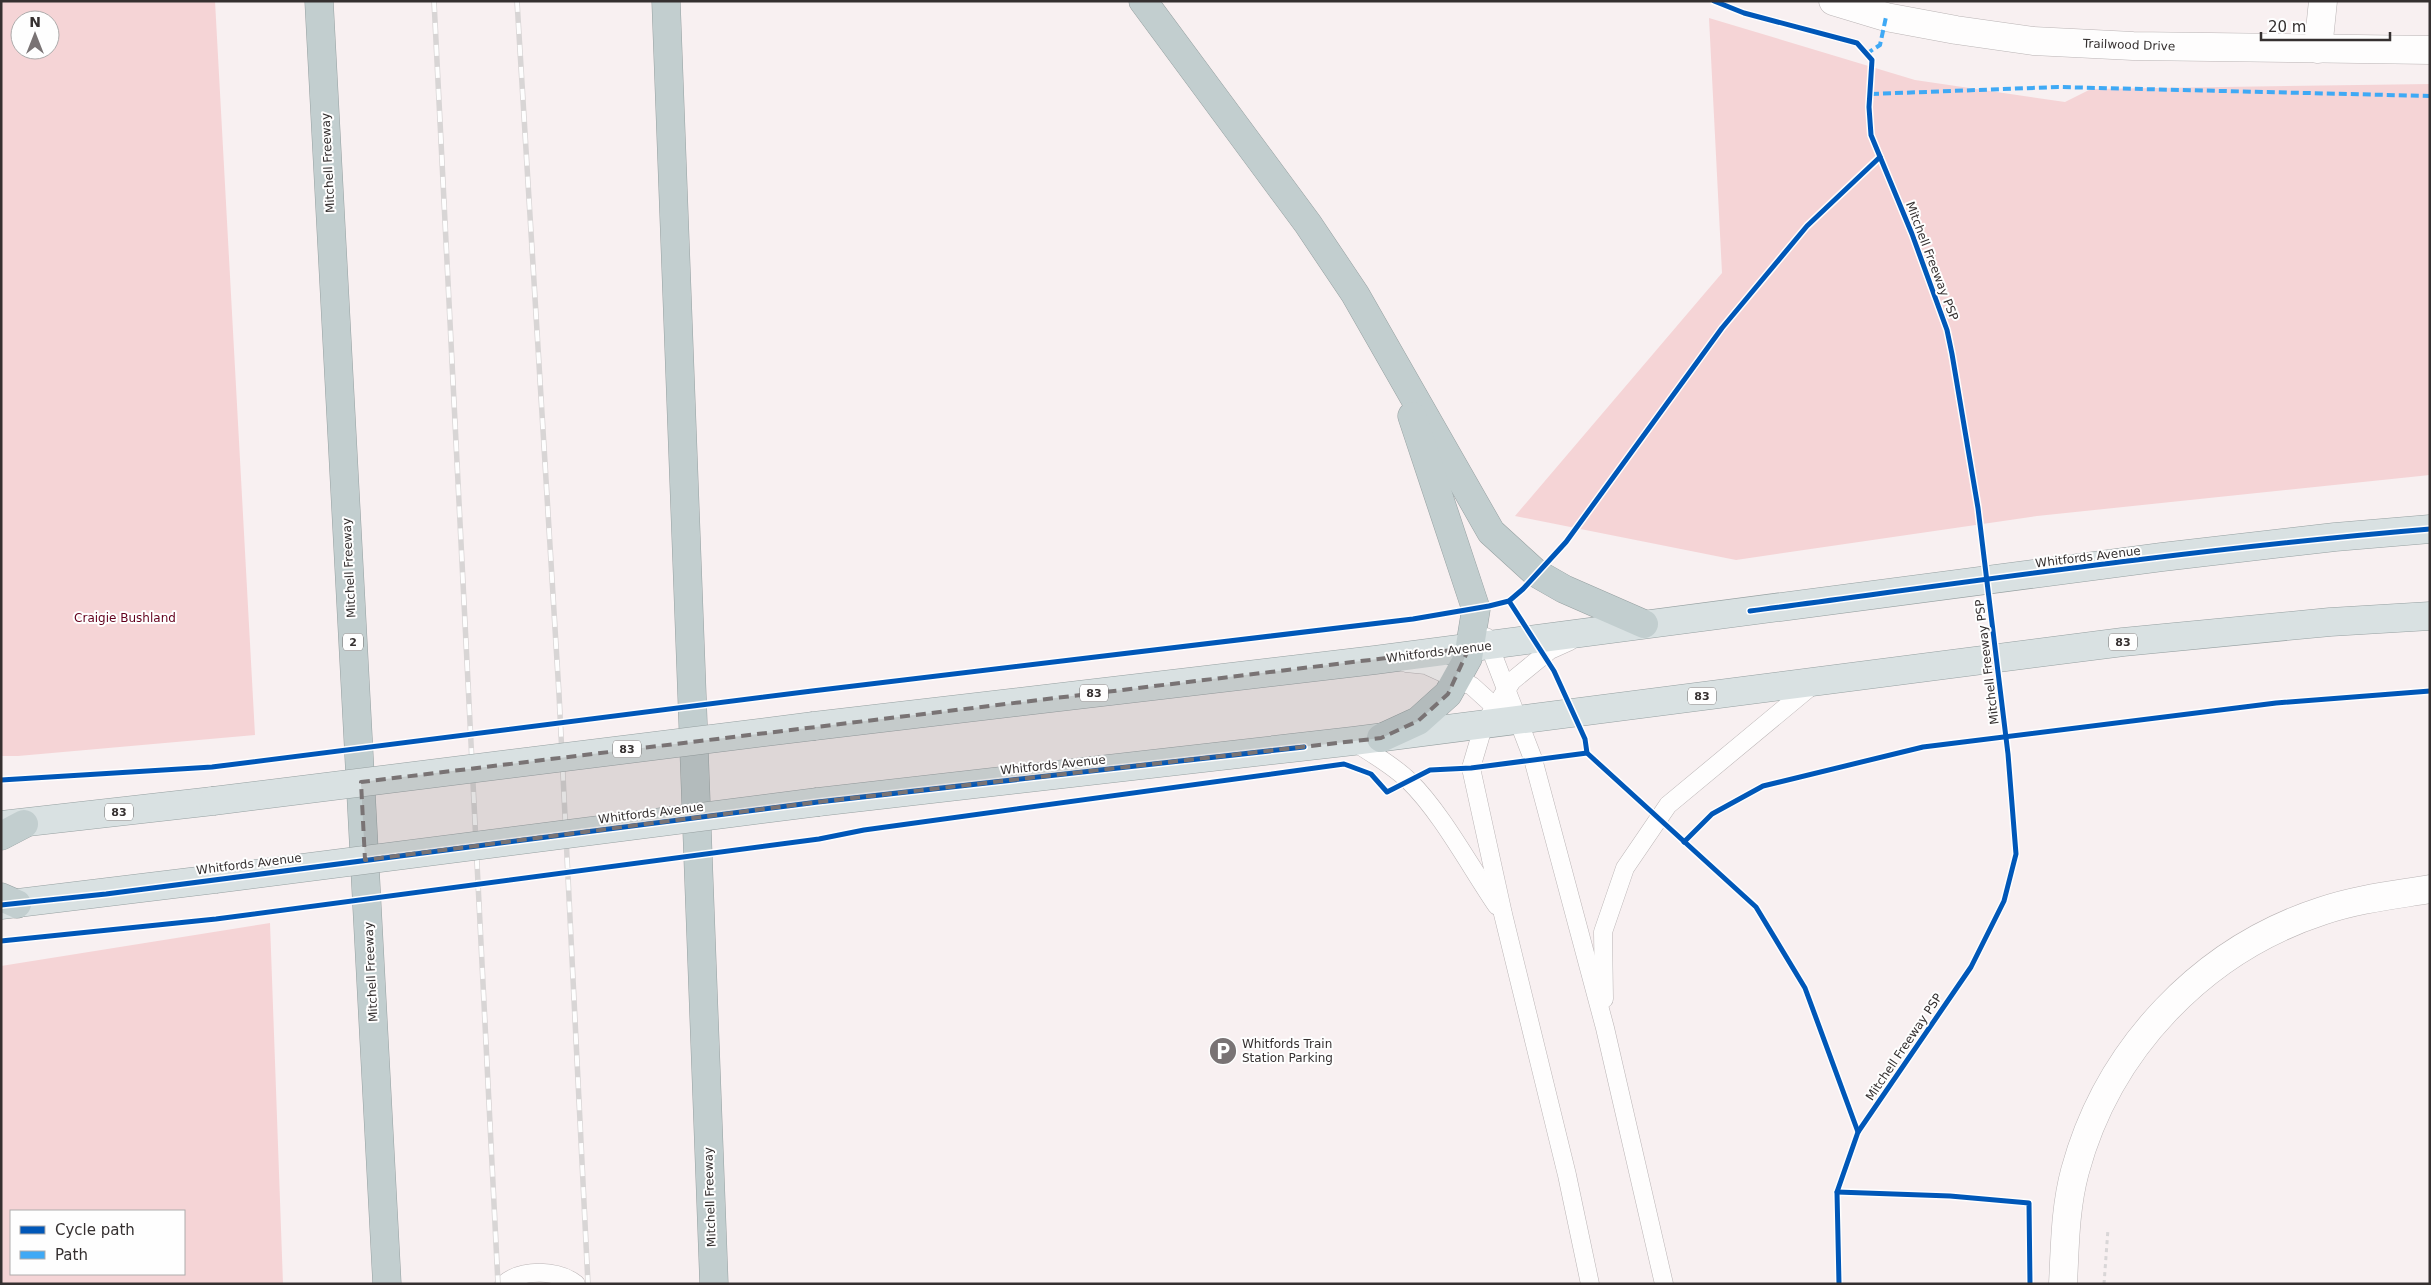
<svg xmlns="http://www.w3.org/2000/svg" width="2431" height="1285" font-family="'DejaVu Sans',sans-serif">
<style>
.green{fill:#f5d4d6;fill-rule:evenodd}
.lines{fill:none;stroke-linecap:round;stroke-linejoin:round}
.service-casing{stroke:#bab4b5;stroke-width:19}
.minor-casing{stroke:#bab4b5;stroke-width:29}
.tertiary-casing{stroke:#bab4b5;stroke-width:29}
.primary-casing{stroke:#96a0a1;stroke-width:29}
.motorway-casing{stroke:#96a0a1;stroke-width:29}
.path{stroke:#d9d6d7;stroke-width:3;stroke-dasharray:4 4;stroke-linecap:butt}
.service{stroke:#fefdfd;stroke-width:18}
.minor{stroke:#fefdfd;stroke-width:28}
.tertiary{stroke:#fefdfd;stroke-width:28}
.primary{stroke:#d9e1e2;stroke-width:28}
.motorway{stroke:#c2cecf;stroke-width:28}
.rail-casing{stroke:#d8d5d5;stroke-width:5.5}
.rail{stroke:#fefefe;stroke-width:4;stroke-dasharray:11;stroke-linecap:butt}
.primary-bridge-casing{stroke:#96a0a1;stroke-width:29;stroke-linecap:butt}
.primary-bridge{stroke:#d9e1e2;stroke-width:28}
.quiet{stroke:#3fa9f5;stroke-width:4;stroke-dasharray:8 4;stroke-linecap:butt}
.cycleway-casing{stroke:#fefefe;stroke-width:8}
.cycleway{stroke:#0057b8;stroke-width:5}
.marked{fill:#797374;fill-opacity:0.2;stroke:#797374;stroke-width:4;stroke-dasharray:10 6;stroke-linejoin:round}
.labels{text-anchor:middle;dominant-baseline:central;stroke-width:4;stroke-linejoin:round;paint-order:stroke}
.shield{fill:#fefefe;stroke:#716e6e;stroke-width:1}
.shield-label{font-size:11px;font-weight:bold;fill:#353030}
.street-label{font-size:12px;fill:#353030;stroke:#fefefe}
.park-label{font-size:12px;fill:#63001d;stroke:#fefefe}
.poi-label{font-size:12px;fill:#353030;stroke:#fefefe;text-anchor:start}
</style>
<rect width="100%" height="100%" fill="#f8f0f1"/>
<g class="green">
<path d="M 1,1 L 215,1 L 255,735 L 18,756 L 1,756 ZM 20,20 L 50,20 L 50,50 L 20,50 Z"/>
<path d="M 1709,18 L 1915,80 L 2065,102 L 2091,89 L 2430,84 L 2430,475 L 2037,516 L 1736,560 L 1515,516 L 1722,273 Z"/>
<path d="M 270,923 L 283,1284 L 1,1284 L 1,966 ZM 11,1211 L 184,1211 L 184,1274 L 11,1274 Z"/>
</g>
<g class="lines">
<defs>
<g id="service">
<path d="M 1486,637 L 1533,759 L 1605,1028 L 1664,1284"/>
<path d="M 1570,641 L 1550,650 L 1512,681 L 1484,724 L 1471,768 L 1503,914 L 1567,1175 L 1590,1284"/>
<path d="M 1406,663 L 1426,665 L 1472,686 L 1504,715"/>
<path d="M 1353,741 C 1372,754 1393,765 1409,781 C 1441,812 1471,868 1497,906"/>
<path d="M 1604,999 L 1603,932 L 1625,868 L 1668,805 L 1815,683"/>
<path d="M 504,1284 C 523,1268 558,1270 576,1284"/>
</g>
<g id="minor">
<path d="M 2318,49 L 2323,1"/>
<path d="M 2063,1284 C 2065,1246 2065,1208 2075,1171 C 2108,1049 2202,950 2322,911 C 2357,899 2394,895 2430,889"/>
</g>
<path id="tertiary" d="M 1833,1 L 1886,17 L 1956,30 L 2033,41 L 2133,46 L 2430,50"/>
<g id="primary">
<path d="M 814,726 L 1375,660 L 2162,557 L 2335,537 L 2430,529"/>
<path d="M 818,802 L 1353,741 L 2123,642 L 2330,622 L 2430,616"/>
<path d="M 1,825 L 213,801"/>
<path d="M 1,905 L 215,879"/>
</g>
<g id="motorway">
<path d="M 319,1 L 387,1284"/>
<path d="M 666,1 L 714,1284"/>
<path d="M 1143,1 L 1308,224 L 1355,294 L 1491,532 L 1536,573 L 1564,589 L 1644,624"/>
<path d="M 1381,738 L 1418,721 L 1448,694 L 1468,658 L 1476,609 L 1412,416"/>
<path d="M 1,836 L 24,824"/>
<path d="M 1,897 L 17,904"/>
</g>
</defs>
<use href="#service" class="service-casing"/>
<use href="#minor" class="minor-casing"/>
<use href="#tertiary" class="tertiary-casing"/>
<use href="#primary" class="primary-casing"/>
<use href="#motorway" class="motorway-casing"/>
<path class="path" d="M 2104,1284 L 2108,1229"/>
<use href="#service" class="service"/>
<use href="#minor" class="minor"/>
<use href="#tertiary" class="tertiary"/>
<use href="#primary" class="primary"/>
<use href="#motorway" class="motorway"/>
<defs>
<g id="rail">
<path d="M 434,1 L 498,1284"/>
<path d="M 517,1 L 559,694 L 588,1284"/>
</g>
</defs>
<use href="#rail" class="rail-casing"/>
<use href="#rail" class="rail"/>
<defs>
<g id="primary-bridge">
<path d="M 213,801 L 814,726"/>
<path d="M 215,879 L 818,802"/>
</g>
</defs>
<use href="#primary-bridge" class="primary-bridge-casing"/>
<use href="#primary-bridge" class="primary-bridge"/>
<g class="quiet">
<path d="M 1866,54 L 1880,45 L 1886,17"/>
<path d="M 1871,94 L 2058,87 L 2430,96"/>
</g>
<defs>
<g id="cycleway">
<path d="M 1714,1 L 1744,13 L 1857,43 L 1872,60 L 1869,107 L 1871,135 L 1912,234 L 1947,330 L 1952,354 L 1978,508 L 2008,754 L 2016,854 L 2004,901 L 1971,967 L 1858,1132 L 1837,1192 L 1839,1284"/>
<path d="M 1509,601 L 1554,671 L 1585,739 L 1587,753"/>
<path d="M 1750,611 C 1976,581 2202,548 2430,529"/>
<path d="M 1,780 L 212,767 L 812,691 L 1413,619 L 1489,606 L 1509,601 L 1523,589 L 1566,542 L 1722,328 L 1807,226 L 1880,157"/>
<path d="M 1684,842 L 1712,814 L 1763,786 L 1923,747 L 2276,703 L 2430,691"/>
<path d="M 1,905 L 106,894 L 818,802 L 1304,747"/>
<path d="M 1,941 L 216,919 L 819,839 L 864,830 L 1344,764 L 1371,774 L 1387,792 L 1430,770 L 1471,768 L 1587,753 L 1756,907 L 1805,988 L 1858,1132"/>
<path d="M 1837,1192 L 1950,1196 L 2029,1203 L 2030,1284"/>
</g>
</defs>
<use href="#cycleway" class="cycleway-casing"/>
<use href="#cycleway" class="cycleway"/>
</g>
<path class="marked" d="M 1469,648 L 1448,694 L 1418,721 L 1381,738 L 818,802 L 365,860 L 361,782 Z"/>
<defs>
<symbol id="parking-disc" viewBox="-11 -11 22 22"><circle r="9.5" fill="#797374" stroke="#fefefe"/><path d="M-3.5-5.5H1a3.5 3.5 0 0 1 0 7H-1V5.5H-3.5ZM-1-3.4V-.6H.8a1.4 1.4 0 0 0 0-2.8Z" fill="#fff"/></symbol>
</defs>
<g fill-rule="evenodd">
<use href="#parking-disc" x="1207" y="1035" width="32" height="32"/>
</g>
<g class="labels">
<g class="shield">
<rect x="343" y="633.5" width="20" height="17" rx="4"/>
<rect x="2109" y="633.5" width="28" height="17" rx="4"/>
<rect x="1080" y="684.5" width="28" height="17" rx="4"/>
<rect x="1688" y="687.5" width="28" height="17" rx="4"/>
<rect x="613" y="740.5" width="28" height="17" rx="4"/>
<rect x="105" y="803.5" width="28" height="17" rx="4"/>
</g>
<g class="shield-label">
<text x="353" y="642">2</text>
<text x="2123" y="642">83</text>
<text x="1094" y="693">83</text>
<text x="1702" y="696">83</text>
<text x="627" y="749">83</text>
<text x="119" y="812">83</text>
</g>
<g class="street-label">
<text transform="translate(2129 45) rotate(2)">Trailwood Drive</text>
<text transform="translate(328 163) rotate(-93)">Mitchell Freeway</text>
<text transform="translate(1932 261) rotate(69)">Mitchell Freeway PSP</text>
<text transform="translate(2088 557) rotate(-7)">Whitfords Avenue</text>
<text transform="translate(349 568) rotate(-93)">Mitchell Freeway</text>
<text transform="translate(1439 652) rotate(-7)">Whitfords Avenue</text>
<text transform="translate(1987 662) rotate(-97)">Mitchell Freeway PSP</text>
<text transform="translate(1053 765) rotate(-6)">Whitfords Avenue</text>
<text transform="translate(651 813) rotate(-7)">Whitfords Avenue</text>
<text transform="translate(249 864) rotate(-7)">Whitfords Avenue</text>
<text transform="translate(371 972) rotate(-93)">Mitchell Freeway</text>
<text transform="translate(1904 1047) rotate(-56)">Mitchell Freeway PSP</text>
<text transform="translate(710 1197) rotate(-92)">Mitchell Freeway</text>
</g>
<g class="park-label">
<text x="125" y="618">Craigie Bushland</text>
</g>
<g class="poi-label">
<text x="1242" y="1044">Whitfords Train<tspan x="1242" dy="14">Station Parking</tspan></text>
</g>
</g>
<rect width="2431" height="1285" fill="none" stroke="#353030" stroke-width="5"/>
<rect x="10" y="1210" width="175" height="65" fill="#fefefe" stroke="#aeacac"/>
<rect x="20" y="1226" width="25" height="8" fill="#0057b8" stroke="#aeacac"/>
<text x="55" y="1235" font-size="15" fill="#353030">Cycle path</text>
<rect x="20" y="1251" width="25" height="8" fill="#3fa9f5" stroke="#aeacac"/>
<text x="55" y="1260" font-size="15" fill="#353030">Path</text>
<g transform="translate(35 35)"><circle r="24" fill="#fefefe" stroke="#aeacac"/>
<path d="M0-4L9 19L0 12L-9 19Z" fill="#797374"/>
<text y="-8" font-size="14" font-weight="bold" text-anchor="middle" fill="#353030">N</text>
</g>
<path d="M2261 32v8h129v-8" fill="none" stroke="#353030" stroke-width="2.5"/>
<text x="2268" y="32" font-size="15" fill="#353030" stroke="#fefefe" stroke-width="4" paint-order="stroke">20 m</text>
</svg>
